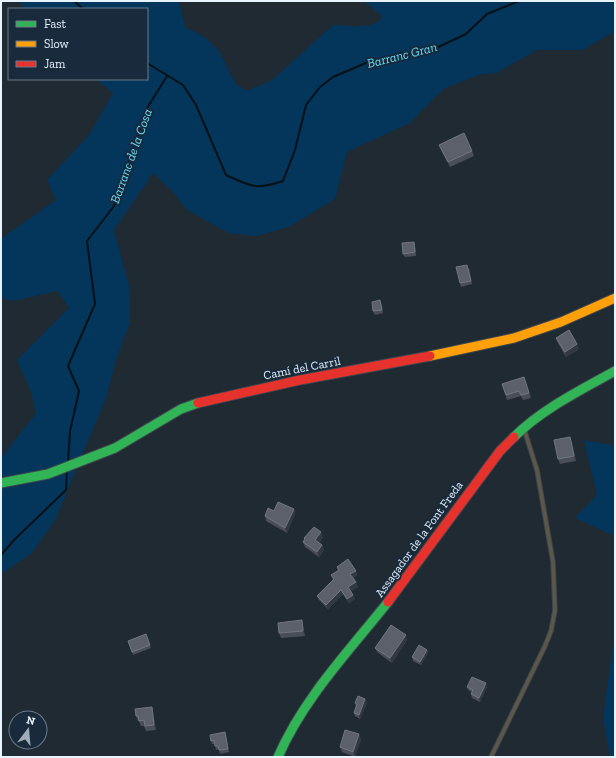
<svg xmlns="http://www.w3.org/2000/svg" width="616" height="758" font-family="'Zilla Slab',serif">
<style>
.green{fill:#04355b}
.lines{fill:none;stroke-linecap:round;stroke-linejoin:round}
.stream{stroke:#061217;stroke-width:2}
.lane-casing{stroke:#3e464e;stroke-width:5.5}
.fast-casing{stroke:#3e464e;stroke-width:11}
.slow-casing{stroke:#3e464e;stroke-width:11}
.jam-casing{stroke:#3e464e;stroke-width:11}
.lane{stroke:#5d574a;stroke-width:3.5}
.fast{stroke:#30b455;stroke-width:9}
.slow{stroke:#ff9f0a;stroke-width:9}
.jam{stroke:#e5322d;stroke-width:9}
.wall{fill:#4a4e58}
.shaded-wall{fill:#323841}
.building{fill:#5b606a;stroke:#717781}
.labels{text-anchor:middle;dominant-baseline:central;stroke-width:4;stroke-linejoin:round;paint-order:stroke}
.street-label{font-size:12px;fill:#e7f3ff;stroke:#182a3b}
.water-label{font-size:13px;font-style:italic;fill:#63defa;stroke:#182a3b}
</style>
<rect width="100%" height="100%" fill="#202a33"/>
<g class="green">
<path d="M 19,1 L 179,1 L 185,27 L 206,38 L 219,51 L 236,84 L 247,91 L 272,80 L 333,25 C 346,25 376,31 382,16 L 363,1 L 615,1 L 615,31 L 583,50 L 537,50 L 496,73 L 479,75 L 443,89 L 410,123 L 347,152 L 335,199 L 288,227 L 257,236 L 228,233 L 186,209 L 173,192 L 153,173 L 114,230 L 130,290 L 130,322 L 117,357 L 106,398 L 55,520 L 31,554 L 1,574 L 1,458 L 36,413 L 31,392 L 17,360 L 69,308 L 57,291 L 13,301 L 1,298 L 1,241 L 2,238 L 56,200 L 47,180 L 89,135 L 113,93 L 96,79 L 147,79 L 147,9 L 25,9 Z"/>
<path d="M 584,440 L 615,446 L 615,536 L 575,518 L 597,495 Z"/>
<path d="M 615,629 L 615,757 L 610,757 L 603,718 Z"/>
</g>
<g class="lines">
<g class="stream">
<path d="M 74,1 L 83,9"/>
<path d="M 147,63 L 183,85 L 196,105 L 226,175 C 252,187 256,190 283,181 L 295,150 L 306,105 L 320,87 L 333,77 L 373,60 L 432,50 L 466,34 L 487,14 L 519,1"/>
<path d="M 68,463 L 70,431 L 79,391 L 68,366 L 95,304 L 87,241 L 114,206 L 146,110 L 167,76"/>
<path d="M 1,555 L 15,539 L 66,490 L 67,469"/>
</g>
<defs>
<path id="lane" d="M 491,757 L 545,646 L 551,631 L 555,610 L 553,562 L 537,470 L 524,429"/>
<g id="fast">
<path d="M 514,437 C 542,409 581,390 615,371"/>
<path d="M 1,483 L 48,474 L 115,448 L 181,409 L 198,403"/>
<path d="M 278,757 C 303,699 349,651 388,602"/>
</g>
<path id="slow" d="M 430,356 L 514,338 L 561,322 L 615,298"/>
<g id="jam">
<path d="M 198,403 L 300,380 L 430,356"/>
<path d="M 388,602 L 500,451 L 514,437"/>
</g>
</defs>
<use href="#lane" class="lane-casing"/>
<use href="#fast" class="fast-casing"/>
<use href="#slow" class="slow-casing"/>
<use href="#jam" class="jam-casing"/>
<use href="#lane" class="lane"/>
<use href="#fast" class="fast"/>
<use href="#slow" class="slow"/>
<use href="#jam" class="jam"/>
</g>
<g class="wall">
<path d="M 439,145 L 472,151 L 474,156 L 450,167 Z"/>
<path d="M 414,242 L 415,245 L 416,256 L 405,257 L 403,254 Z"/>
<path d="M 469,268 L 472,284 L 461,287 L 460,283 Z"/>
<path d="M 381,303 L 383,313 L 375,315 L 373,311 Z"/>
<path d="M 556,338 L 577,344 L 579,349 L 566,357 L 558,343 Z"/>
<path d="M 524,377 L 531,398 L 523,400 L 521,396 L 507,400 L 502,384 Z"/>
<path d="M 570,437 L 572,442 L 576,461 L 560,464 L 558,459 Z"/>
<path d="M 294,509 L 295,514 L 287,533 L 266,521 L 265,516 L 274,511 Z"/>
<path d="M 323,537 L 319,543 L 322,545 L 324,550 L 319,557 L 305,547 L 303,542 L 304,540 L 304,538 Z"/>
<path d="M 337,567 L 356,571 L 357,575 L 353,578 L 356,582 L 358,587 L 351,591 L 355,599 L 349,603 L 343,594 L 328,609 L 319,600 L 317,596 L 333,580 L 331,575 L 338,571 Z"/>
<path d="M 303,625 L 305,636 L 281,638 L 279,633 Z"/>
<path d="M 146,634 L 151,648 L 133,655 L 128,641 Z"/>
<path d="M 407,640 L 392,663 L 377,652 L 375,648 Z"/>
<path d="M 427,650 L 428,653 L 421,665 L 413,661 L 412,657 Z"/>
<path d="M 467,687 L 487,687 L 480,702 L 472,698 L 471,694 L 472,692 L 468,690 Z"/>
<path d="M 355,703 L 367,703 L 360,719 L 355,716 L 354,713 L 356,706 Z"/>
<path d="M 153,712 L 156,730 L 146,731 L 144,726 L 141,726 L 139,721 L 138,721 L 136,716 Z"/>
<path d="M 225,732 L 226,736 L 229,752 L 220,754 L 219,749 L 216,750 L 215,744 L 212,744 L 211,741 Z"/>
<path d="M 361,739 L 355,757 L 342,752 L 340,747 Z"/>
</g>
<g class="shaded-wall">
<path d="M 577,344 L 579,349 L 566,357 L 565,352 Z"/>
<path d="M 570,437 L 572,442 L 576,461 L 574,456 Z"/>
<path d="M 294,509 L 295,514 L 287,533 L 285,528 Z"/>
<path d="M 321,532 L 323,537 L 317,545 L 315,540 Z"/>
<path d="M 322,545 L 324,550 L 319,557 L 317,552 Z"/>
<path d="M 356,571 L 357,575 L 352,578 L 350,574 Z"/>
<path d="M 356,582 L 358,587 L 350,592 L 348,587 Z"/>
<path d="M 341,590 L 343,594 L 328,609 L 326,605 Z"/>
<path d="M 353,595 L 355,599 L 349,603 L 347,599 Z"/>
<path d="M 302,620 L 303,625 L 305,636 L 303,631 Z"/>
<path d="M 406,635 L 407,640 L 392,663 L 390,658 Z"/>
<path d="M 427,650 L 428,653 L 421,665 L 420,662 Z"/>
<path d="M 486,683 L 487,687 L 480,702 L 479,698 Z"/>
<path d="M 365,699 L 367,703 L 360,719 L 359,715 Z"/>
<path d="M 152,707 L 153,712 L 156,730 L 154,725 Z"/>
<path d="M 225,732 L 226,736 L 229,752 L 228,749 Z"/>
<path d="M 359,734 L 361,739 L 355,757 L 353,752 Z"/>
</g>
<g class="building">
<path d="M 464,133 L 472,151 L 448,162 L 439,145 Z"/>
<path d="M 414,242 L 415,252 L 403,254 L 402,243 Z"/>
<path d="M 467,265 L 471,281 L 460,283 L 456,267 Z"/>
<path d="M 380,300 L 382,310 L 373,311 L 372,302 Z"/>
<path d="M 569,330 L 577,344 L 565,352 L 556,338 Z"/>
<path d="M 524,377 L 529,393 L 521,395 L 519,391 L 506,395 L 502,384 Z"/>
<path d="M 570,437 L 574,456 L 558,459 L 554,440 Z"/>
<path d="M 278,502 L 294,509 L 285,528 L 265,516 L 268,508 L 274,511 Z"/>
<path d="M 314,527 L 321,532 L 315,540 L 322,545 L 317,552 L 303,542 L 305,539 L 304,538 Z"/>
<path d="M 348,559 L 356,571 L 350,574 L 356,582 L 348,587 L 353,595 L 347,599 L 341,590 L 326,605 L 317,596 L 334,579 L 331,575 L 339,570 L 337,567 Z"/>
<path d="M 302,620 L 303,631 L 279,633 L 278,623 Z"/>
<path d="M 391,625 L 406,635 L 390,658 L 375,648 Z"/>
<path d="M 146,634 L 150,645 L 132,652 L 128,641 Z"/>
<path d="M 419,645 L 427,650 L 420,662 L 412,657 Z"/>
<path d="M 472,677 L 486,683 L 479,698 L 471,694 L 473,690 L 467,687 Z"/>
<path d="M 358,696 L 365,699 L 359,715 L 354,713 L 357,704 L 355,703 Z"/>
<path d="M 152,707 L 154,725 L 145,726 L 144,720 L 139,721 L 138,716 L 136,716 L 135,709 Z"/>
<path d="M 345,730 L 359,734 L 353,752 L 340,747 Z"/>
<path d="M 225,732 L 228,749 L 219,750 L 218,746 L 215,746 L 214,740 L 211,741 L 210,735 Z"/>
</g>
<g class="labels">
<g class="street-label">
<text transform="translate(302 368) rotate(-11)">Camí del Carril</text>
<text transform="translate(419 539) rotate(-54)">Assagador de la Font Freda</text>
</g>
<g class="water-label">
<text transform="translate(402 55) rotate(-14)">Barranc Gran</text>
<text transform="translate(131 156) rotate(-70)">Barranc de la Cosa</text>
</g>
</g>
<rect width="616" height="758" fill="none" stroke="#e7f3ff" stroke-width="4"/>
<rect x="8" y="8" width="140" height="72" fill="#182a3b" stroke="#6b7a89"/>
<rect x="16" y="21" width="20" height="6" fill="#30b455" stroke="#6b7a89"/>
<text x="44" y="28" font-size="12" fill="#e7f3ff">Fast</text>
<rect x="16" y="41" width="20" height="6" fill="#ff9f0a" stroke="#6b7a89"/>
<text x="44" y="48" font-size="12" fill="#e7f3ff">Slow</text>
<rect x="16" y="61" width="20" height="6" fill="#e5322d" stroke="#6b7a89"/>
<text x="44" y="68" font-size="12" fill="#e7f3ff">Jam</text>
<g transform="translate(28 730) rotate(16)"><circle r="19" fill="#182a3b" stroke="#6b7a89"/>
<path d="M0-3L7 15L0 10L-7 15Z" fill="#a1adb8"/>
<text y="-6" font-size="11" font-weight="bold" text-anchor="middle" fill="#e7f3ff">N</text>
</g>
</svg>
